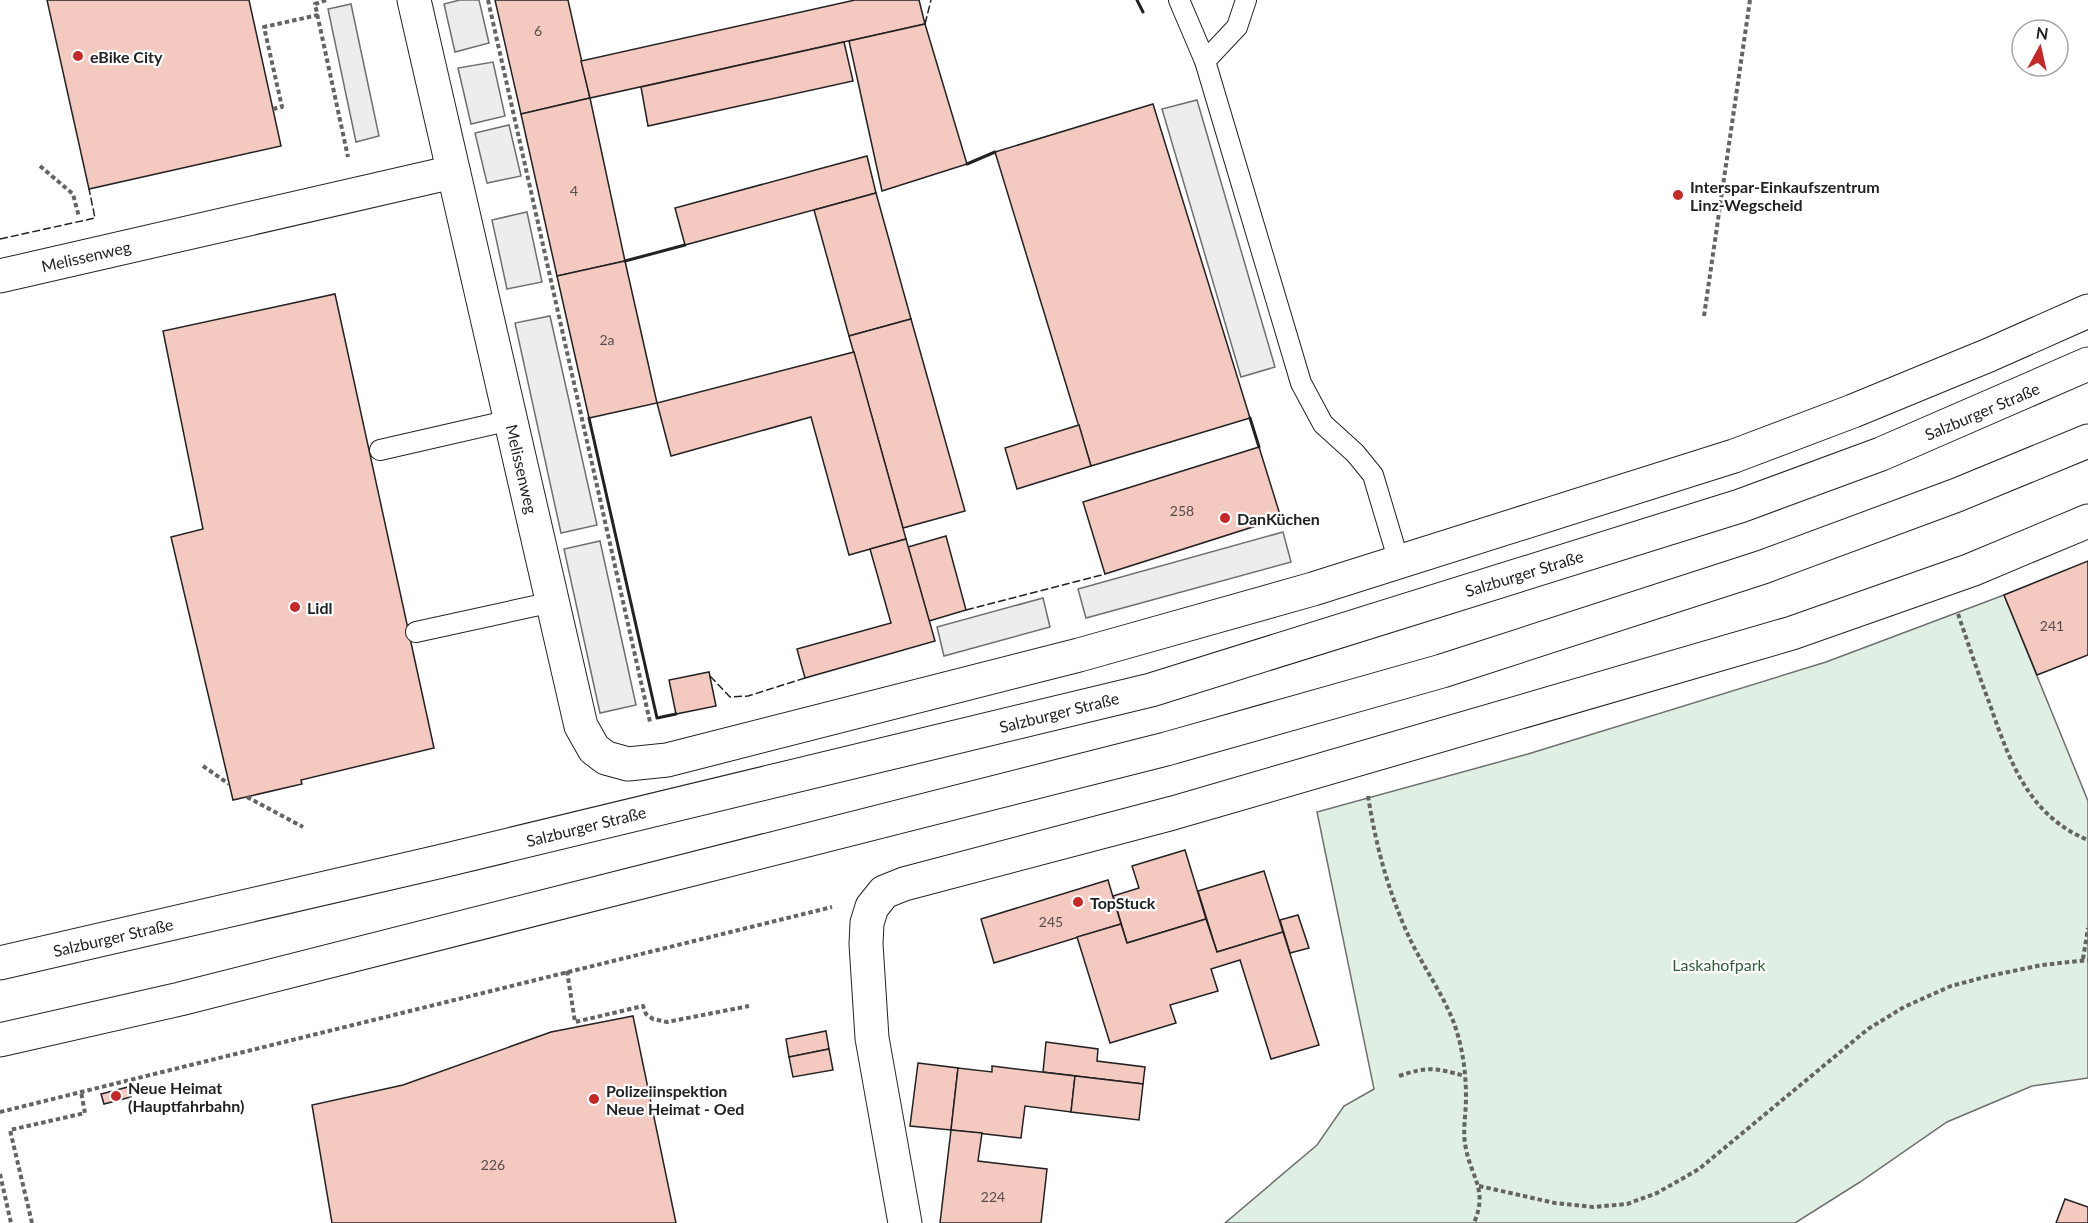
<svg xmlns="http://www.w3.org/2000/svg" width="2088" height="1223" font-family="Lato,sans-serif">
<style>
.green{fill:#e0efe3;stroke:#6f6f6f;stroke-width:1.5}
.parking{fill:#ededed;stroke:#6f6f6f;stroke-width:1.5}
.building{fill:#f3c9c0;stroke:#222;stroke-width:1.5}
.lines{fill:none;stroke-linecap:round;stroke-linejoin:round}
.service-casing{stroke:#222;stroke-width:22}
.minor-casing{stroke:#222;stroke-width:35}
.primary-casing{stroke:#222;stroke-width:35}
.path{stroke:#646464;stroke-width:4;stroke-dasharray:4.5 3;stroke-linecap:butt}
.service{stroke:#fff;stroke-width:20}
.minor{stroke:#fff;stroke-width:33}
.primary{stroke:#fff;stroke-width:33}
.fence{stroke:#222;stroke-width:1.5;stroke-dasharray:8 3;stroke-linecap:butt}
.wall{stroke:#222;stroke-width:3}
.poi-dot{fill:#c62828;stroke:#fff;stroke-width:2}
.labels{text-anchor:middle;dominant-baseline:central;stroke-width:4.5;stroke-linejoin:round;paint-order:stroke}
.number-label{font-size:14px;fill:#564c4a}
.poi-label{font-size:16px;font-weight:bold;fill:#222;stroke:#fff;text-anchor:start}
.street-label{font-size:16px;fill:#222;stroke:#fff}
.park-label{font-size:16px;fill:#2f5e38;stroke:#fff}
</style>
<rect width="100%" height="100%" fill="#fff"/>
<path class="green" d="M 2004,595 L 2088,801 L 2088,1078 L 2032,1086 L 1947,1122 L 1860,1182 L 1795,1223 L 1225,1223 L 1317,1145 L 1344,1106 L 1374,1089 L 1317,812 L 1528,754 L 1826,662 Z"/>
<g class="parking">
<path d="M 460,0 L 479,0 L 489,43 L 455,52 L 444,4 Z"/>
<path d="M 351,4 L 379,136 L 356,142 L 328,9 Z"/>
<path d="M 493,62 L 505,116 L 471,124 L 458,68 Z"/>
<path d="M 1197,100 L 1275,367 L 1241,377 L 1162,109 Z"/>
<path d="M 509,125 L 521,176 L 487,183 L 475,133 Z"/>
<path d="M 527,212 L 542,282 L 507,289 L 492,220 Z"/>
<path d="M 550,316 L 597,525 L 561,533 L 515,323 Z"/>
<path d="M 1283,532 L 1291,562 L 1086,618 L 1078,589 Z"/>
<path d="M 600,541 L 636,705 L 600,713 L 564,549 Z"/>
<path d="M 1043,598 L 1050,627 L 944,656 L 937,627 Z"/>
</g>
<g class="building">
<path d="M 47,0 L 249,0 L 281,146 L 89,189 Z"/>
<path d="M 495,0 L 568,0 L 590,98 L 521,114 Z"/>
<path d="M 855,0 L 919,0 L 925,24 L 590,98 L 581,61 Z"/>
<path d="M 925,24 L 967,164 L 882,191 L 849,41 Z"/>
<path d="M 844,42 L 853,81 L 648,126 L 641,87 Z"/>
<path d="M 590,98 L 625,261 L 557,276 L 521,114 Z"/>
<path d="M 1153,104 L 1250,418 L 1091,466 L 995,152 Z"/>
<path d="M 867,156 L 876,193 L 685,245 L 675,208 Z"/>
<path d="M 876,193 L 911,319 L 849,336 L 814,210 Z"/>
<path d="M 625,261 L 657,403 L 589,418 L 557,276 Z"/>
<path d="M 335,294 L 434,748 L 301,780 L 302,784 L 233,800 L 171,537 L 203,529 L 163,331 Z"/>
<path d="M 911,319 L 965,511 L 903,528 L 849,336 Z"/>
<path d="M 854,352 L 906,539 L 849,555 L 811,417 L 671,456 L 657,403 Z"/>
<path d="M 1079,425 L 1091,466 L 1017,489 L 1005,448 Z"/>
<path d="M 1259,447 L 1281,518 L 1105,574 L 1083,502 Z"/>
<path d="M 946,536 L 966,610 L 929,621 L 908,547 Z"/>
<path d="M 906,539 L 935,641 L 805,678 L 797,649 L 891,623 L 870,549 Z"/>
<path d="M 2088,561 L 2088,655 L 2037,675 L 2004,595 Z"/>
<path d="M 709,672 L 716,706 L 676,714 L 669,680 Z"/>
<path d="M 1185,850 L 1206,919 L 1127,943 L 1113,896 L 1139,888 L 1132,866 Z"/>
<path d="M 1264,871 L 1283,932 L 1217,952 L 1198,891 Z"/>
<path d="M 1108,880 L 1121,924 L 994,963 L 981,919 Z"/>
<path d="M 1298,915 L 1309,948 L 1290,953 L 1280,920 Z"/>
<path d="M 1206,919 L 1217,952 L 1283,932 L 1319,1045 L 1271,1059 L 1240,960 L 1211,969 L 1218,991 L 1170,1005 L 1176,1023 L 1110,1043 L 1077,937 L 1121,924 L 1127,943 Z"/>
<path d="M 633,1016 L 676,1223 L 332,1223 L 312,1105 L 403,1085 L 551,1032 Z"/>
<path d="M 826,1031 L 829,1049 L 789,1057 L 786,1039 Z"/>
<path d="M 1046,1042 L 1098,1049 L 1097,1061 L 1145,1067 L 1143,1084 L 1043,1072 Z"/>
<path d="M 829,1049 L 833,1070 L 793,1077 L 789,1057 Z"/>
<path d="M 918,1063 L 958,1068 L 951,1130 L 910,1126 Z"/>
<path d="M 992,1066 L 1075,1076 L 1071,1112 L 1025,1106 L 1021,1138 L 951,1130 L 958,1068 L 992,1072 Z"/>
<path d="M 1075,1076 L 1143,1084 L 1139,1120 L 1071,1112 Z"/>
<path d="M 128,1087 L 131,1097 L 104,1104 L 101,1094 Z"/>
<path d="M 951,1130 L 982,1133 L 978,1161 L 1047,1169 L 1041,1223 L 940,1223 Z"/>
<path d="M 2065,1199 L 2088,1207 L 2088,1223 L 2056,1223 Z"/>
</g>
<g class="lines">
<defs>
<g id="service">
<path d="M 1179,0 L 1205,61 L 1301,383 L 1323,424 L 1355,453 L 1373,475 L 1399,562"/>
<path d="M 1205,61 L 1237,27 L 1246,0"/>
<path d="M 380,450 L 511,420"/>
<path d="M 416,632 L 553,602"/>
</g>
<g id="minor">
<path d="M 414,0 L 581,726 L 594,749 L 606,758 L 628,764 L 667,760 L 1079,655 L 1313,589 L 1734,456 L 1853,411 L 1989,355 L 2088,311"/>
<path d="M 0,276 L 453,172"/>
<path d="M 905,1223 L 872,1038 L 866,944 L 867,923 L 872,907 L 884,892 L 904,884 L 1173,813 L 1792,633 L 1971,570 L 2088,521"/>
</g>
<g id="primary">
<path d="M 0,963 L 438,862 L 1151,690 L 1740,506 L 1881,454 L 2088,364"/>
<path d="M 0,1040 L 180,999 L 1166,749 L 1442,671 L 1763,567 L 1957,495 L 2088,441"/>
</g>
</defs>
<use href="#service" class="service-casing"/>
<use href="#minor" class="minor-casing"/>
<use href="#primary" class="primary-casing"/>
<g class="path">
<path d="M 326,0 L 315,4 L 348,157"/>
<path d="M 488,0 L 650,722"/>
<path d="M 273,109 L 282,107 L 264,27 L 318,15"/>
<path d="M 40,166 L 73,194 L 79,217"/>
<path d="M 1704,316 L 1750,0"/>
<path d="M 1958,614 C 1968,643 1978,673 1989,702 C 2009,759 2027,815 2088,840"/>
<path d="M 203,766 L 229,784"/>
<path d="M 1368,796 C 1376,846 1388,891 1409,937 C 1422,965 1445,997 1455,1026 C 1463,1050 1466,1073 1466,1098 C 1466,1115 1462,1132 1466,1149 C 1472,1179 1488,1190 1474,1223"/>
<path d="M 247,797 L 303,827"/>
<path d="M 2083,959 L 2088,928"/>
<path d="M 567,971 L 575,1022 L 643,1006 L 646,1014 L 653,1019 L 667,1022 L 749,1006"/>
<path d="M 1399,1076 C 1428,1066 1436,1068 1465,1076"/>
<path d="M 0,1112 L 832,907"/>
<path d="M 0,1174 L 11,1223"/>
<path d="M 1479,1186 L 1555,1203 L 1593,1207 L 1627,1204 L 1657,1193 L 1699,1169 L 1868,1029 L 1904,1007 L 1951,986 L 1989,976 L 2042,965 L 2088,960"/>
<path d="M 32,1223 L 10,1130 L 85,1113 L 81,1092"/>
</g>
<use href="#service" class="service"/>
<use href="#minor" class="minor"/>
<use href="#primary" class="primary"/>
<g class="fence">
<path d="M 925,24 L 931,0"/>
<path d="M 0,239 L 95,218 L 89,189"/>
<path d="M 966,610 L 1105,574"/>
<path d="M 710,676 L 730,697 L 748,696 L 805,678"/>
</g>
<g class="wall">
<path d="M 1137,0 L 1143,12"/>
<path d="M 967,164 L 995,152"/>
<path d="M 625,261 L 685,245"/>
<path d="M 589,418 L 657,718 L 676,714"/>
<path d="M 1250,418 L 1259,447"/>
</g>
</g>
<g class="poi-dot">
<circle cx="78" cy="56" r="6"/>
<circle cx="1678" cy="195" r="6"/>
<circle cx="1225" cy="518" r="6"/>
<circle cx="295" cy="607" r="6"/>
<circle cx="1078" cy="902" r="6"/>
<circle cx="116" cy="1096" r="6"/>
<circle cx="594" cy="1099" r="6"/>
</g>
<g class="labels">
<g class="number-label">
<text x="538" y="30">6</text>
<text x="574" y="190">4</text>
<text x="607" y="339">2a</text>
<text x="1182" y="510">258</text>
<text x="2052" y="625">241</text>
<text x="1051" y="921">245</text>
<text x="493" y="1164">226</text>
<text x="993" y="1196">224</text>
</g>
<g class="poi-label">
<text x="90" y="56">eBike City</text>
<text x="1690" y="186">Interspar-Einkaufszentrum<tspan x="1690" dy="18">Linz-Wegscheid</tspan></text>
<text x="1237" y="518">DanKüchen</text>
<text x="307" y="607">Lidl</text>
<text x="1090" y="902">TopStuck</text>
<text x="128" y="1087">Neue Heimat<tspan x="128" dy="18">(Hauptfahrbahn)</tspan></text>
<text x="606" y="1090">Polizeiinspektion<tspan x="606" dy="18">Neue Heimat - Oed</tspan></text>
</g>
<g class="street-label">
<text transform="translate(86 256) rotate(-13)">Melissenweg</text>
<text transform="translate(1982 411) rotate(-23)">Salzburger Straße</text>
<text transform="translate(522 469) rotate(77)">Melissenweg</text>
<text transform="translate(1524 573) rotate(-17)">Salzburger Straße</text>
<text transform="translate(1059 712) rotate(-14)">Salzburger Straße</text>
<text transform="translate(586 826) rotate(-14)">Salzburger Straße</text>
<text transform="translate(113 937) rotate(-13)">Salzburger Straße</text>
</g>
<g class="park-label">
<text x="1719" y="964">Laskahofpark</text>
</g>
</g>
<g transform="translate(2040 48) rotate(8)"><circle r="28" fill="#ffffff" stroke="#a7a7a7" stroke-width="1.5"/>
<path d="M0-4.5L10 22L0 15L-10 22Z" fill="#c62828"/>
<text y="-9" font-size="16" font-weight="bold" text-anchor="middle" fill="#222222">N</text>
</g>
</svg>
